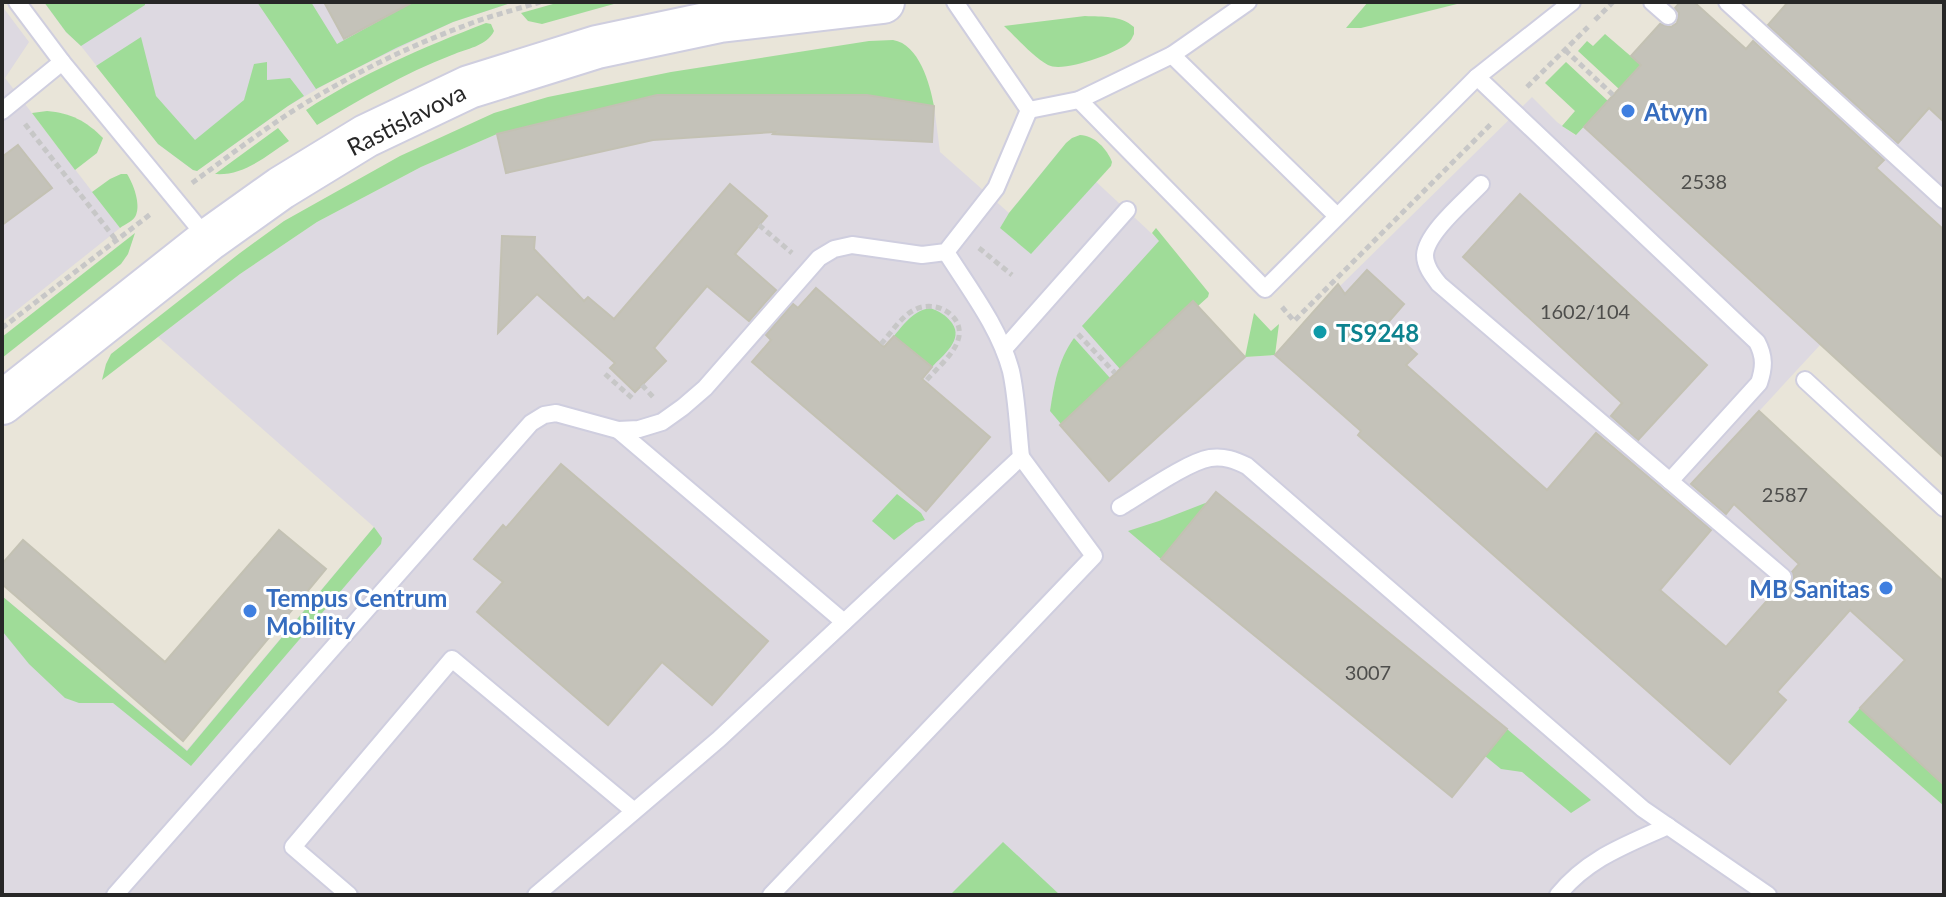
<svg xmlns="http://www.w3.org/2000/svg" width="1946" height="897" font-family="Lato,sans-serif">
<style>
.industrial{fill:#ddd9e1}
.green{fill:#9fdc98}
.building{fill:#c4c2b9;stroke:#c3c1b3;stroke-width:2}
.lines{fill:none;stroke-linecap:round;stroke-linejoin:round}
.service-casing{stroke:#cfcedf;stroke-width:20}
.tertiary-casing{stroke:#cfcedf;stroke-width:46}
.path{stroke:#c7c7c7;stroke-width:5;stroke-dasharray:6 4;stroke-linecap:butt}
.service{stroke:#fff;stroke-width:16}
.tertiary{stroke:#fff;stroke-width:42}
.shop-dot{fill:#3f7fe0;stroke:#fff;stroke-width:3}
.culture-dot{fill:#0f9aa8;stroke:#fff;stroke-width:3}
.labels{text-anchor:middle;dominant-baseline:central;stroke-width:6;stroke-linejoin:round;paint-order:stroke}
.number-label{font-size:20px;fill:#4e4e4c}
.shop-label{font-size:24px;font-weight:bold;fill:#366cbe;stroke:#fff;text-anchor:start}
.street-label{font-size:24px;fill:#272727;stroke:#fff}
.culture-label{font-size:24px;font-weight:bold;fill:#0d838f;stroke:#fff;text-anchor:start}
</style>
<rect width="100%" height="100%" fill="#e9e5d9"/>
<g class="industrial">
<path d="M 44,2 L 514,2 L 453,22 L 338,77 L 288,106 L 197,171 L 193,170 L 158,144 L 81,46 L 66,32 Z"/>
<path d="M 1788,2 L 1944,2 L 1944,230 L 1793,93 L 1824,60 L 1776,15 Z"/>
<path d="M 2,6 L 29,42 L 5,78 L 120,228 L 2,322 Z"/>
<path d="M 657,95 L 867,95 L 934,106 L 940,152 L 1009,213 L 1061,149 L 1165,246 L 1194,301 L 1245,357 L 1275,355 L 1338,284 L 1340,286 L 1532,97 L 1557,122 L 1575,135 L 1584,127 L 1821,344 L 1701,474 L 1905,660 L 1848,722 L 1944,806 L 1944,895 L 2,895 L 2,596 L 187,750 L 374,527 L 158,337 L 240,274 L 317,222 L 421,167 L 497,134 Z"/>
</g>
<g class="green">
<path d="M 44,2 L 145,2 L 145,5 L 81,46 L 66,32 Z"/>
<path d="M 257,2 L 311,2 L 337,44 L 413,2 L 514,2 L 453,22 L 396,48 L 316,89 Z"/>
<path d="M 560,2 L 621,2 L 542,24 L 528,21 L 521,13 Z"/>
<path d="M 1368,2 L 1465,2 L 1361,28 L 1346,28 Z"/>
<path d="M 1085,16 C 1103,17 1120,15 1134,27 L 1134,34 C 1132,38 1131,41 1127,44 C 1114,54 1063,73 1048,65 C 1033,57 1017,38 1004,26 Z"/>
<path d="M 486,23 L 491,24 L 494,31 C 487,46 466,49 452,55 C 404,73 360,100 317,125 L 306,110 C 361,74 424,47 486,23 Z"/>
<path d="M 1605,34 L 1641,65 L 1619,89 L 1578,51 L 1587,41 L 1593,46 Z"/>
<path d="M 141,37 L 156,96 L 195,140 L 244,100 L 254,64 L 267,62 L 267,80 L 290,78 L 304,96 L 288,106 L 197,171 L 193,170 L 158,144 L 96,66 Z"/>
<path d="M 893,40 C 919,44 930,84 934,106 L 867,95 L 657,95 L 497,134 L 421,167 L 317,222 L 240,274 L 102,380 L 106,364 L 111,354 L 240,253 L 284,221 L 400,156 L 494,113 L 548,97 L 671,72 L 869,41 Z"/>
<path d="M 1566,62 L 1608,101 L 1576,135 L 1562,126 L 1575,111 L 1545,83 Z"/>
<path d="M 47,111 C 71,113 86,121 103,138 L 97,153 L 75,170 L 32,113 Z"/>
<path d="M 278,128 L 289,141 C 266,156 244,176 215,174 Z"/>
<path d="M 1080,135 C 1094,135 1107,149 1112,162 L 1111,166 L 1031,254 L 1000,228 L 1009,213 L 1066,143 L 1072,138 Z"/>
<path d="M 121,174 L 127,174 C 133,183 141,204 136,215 C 134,221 125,224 120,228 L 92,192 L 110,179 Z"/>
<path d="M 1156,228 L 1209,293 L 1208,297 L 1198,306 L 1193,301 L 1120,369 L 1082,326 L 1159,241 L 1152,233 Z"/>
<path d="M 135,233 L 128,254 L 121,264 L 2,358 L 2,337 Z"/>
<path d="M 930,308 C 939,311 946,315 952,323 C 964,340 943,355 932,367 L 894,336 C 905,323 913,311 930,308 Z"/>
<path d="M 1254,313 L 1271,331 L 1279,324 L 1275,355 L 1245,357 Z"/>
<path d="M 1074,338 L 1110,378 L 1061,424 L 1050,411 C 1054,385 1058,360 1074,338 Z"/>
<path d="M 897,494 L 921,513 L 925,520 L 916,523 L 894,540 L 872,521 Z"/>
<path d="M 1208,502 L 1161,559 L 1128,531 L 1159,521 Z"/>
<path d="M 374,527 L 382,538 L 381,544 L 191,766 L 113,703 L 79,703 L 65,698 L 29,664 L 3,632 L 2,596 L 187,751 Z"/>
<path d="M 1860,708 L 1944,785 L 1944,806 L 1848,722 Z"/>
<path d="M 1507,729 L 1591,800 L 1571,813 L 1522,772 L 1501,769 L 1485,756 Z"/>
<path d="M 1003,842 L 1060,895 L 950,895 Z"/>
</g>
<g class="building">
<path d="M 324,2 L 413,2 L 344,39 Z"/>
<path d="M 1680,2 L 1694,2 L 1746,49 L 1753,41 L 1884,160 L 1876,168 L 1944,230 L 1944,458 L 1584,127 L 1641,65 L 1631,56 L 1660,24 L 1671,27 L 1677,23 L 1679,13 L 1675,8 Z"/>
<path d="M 1788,2 L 1944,2 L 1944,122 L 1929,108 L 1898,143 L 1768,25 Z"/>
<path d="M 657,95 L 867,95 L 934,106 L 932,142 L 773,134 L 775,132 L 653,140 L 506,173 L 497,134 Z"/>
<path d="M 18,145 L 52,188 L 2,225 L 2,157 Z"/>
<path d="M 730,184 L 767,216 L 735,254 L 776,290 L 749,321 L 707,286 L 654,348 L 666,361 L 635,392 L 610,368 L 615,363 L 537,294 L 498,333 L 502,236 L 535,237 L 534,249 L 584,301 L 588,297 L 614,319 Z"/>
<path d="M 1520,194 L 1707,365 L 1638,440 L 1611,416 L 1622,403 L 1463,257 Z"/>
<path d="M 1367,270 L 1404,304 L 1385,326 L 1417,354 L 1406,365 L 1547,490 L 1596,433 L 1711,530 L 1660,590 L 1726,647 L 1779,587 L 1786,588 L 1791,585 L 1794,578 L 1792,572 L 1799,564 L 1734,504 L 1726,514 L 1691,484 L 1759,411 L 1944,582 L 1944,785 L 1860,708 L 1905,660 L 1850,610 L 1777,692 L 1786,700 L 1730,764 L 1358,435 L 1361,431 L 1275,355 L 1338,284 L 1345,294 Z"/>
<path d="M 816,288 L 884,347 L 894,336 L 932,367 L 922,379 L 990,437 L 926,511 L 752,362 L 771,340 L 766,335 L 793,304 L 798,308 Z"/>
<path d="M 1193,301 L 1245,357 L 1109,481 L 1060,425 Z"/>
<path d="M 561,464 L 768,641 L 712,705 L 662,662 L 608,725 L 477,612 L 503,582 L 474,559 L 503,525 L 506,528 Z"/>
<path d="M 1216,492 L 1507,729 L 1452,797 L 1161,559 Z"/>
<path d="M 279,530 L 326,569 L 183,741 L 2,584 L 2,564 L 23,540 L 165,662 Z"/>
</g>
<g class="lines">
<defs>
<g id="service">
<path d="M 17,2 L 62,62 L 207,238"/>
<path d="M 1652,2 L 1668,16"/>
<path d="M 1727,2 L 1944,200"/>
<path d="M 1172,55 L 1337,216"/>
<path d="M 1477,77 L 1757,342 C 1765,357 1764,368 1759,383 L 1670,481 L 1439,284 C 1432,275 1425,266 1425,255 C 1426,233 1466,200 1481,184"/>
<path d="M 1079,100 L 1265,289 L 1477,77 L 1572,2"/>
<path d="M 1029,110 L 1079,100 L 1172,55 L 1248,2"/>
<path d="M 2,111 L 62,62"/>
<path d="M 1004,349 L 1127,210"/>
<path d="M 1805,380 L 1944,508"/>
<path d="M 618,430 L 844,622"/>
<path d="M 1670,481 L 1783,577"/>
<path d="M 1120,507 C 1142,494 1187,462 1210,458 C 1224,456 1235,460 1247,466 L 1643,809 L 1768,895"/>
<path d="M 115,895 L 531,423 L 544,415 L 556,413 L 618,430 L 639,429 L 662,422 L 683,407 L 705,388 L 819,258 L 834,249 L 852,245 L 922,255 L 946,252 L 996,188 L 1029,110 L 955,2"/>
<path d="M 349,895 L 293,847 L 452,659 L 634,811"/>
<path d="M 536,895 L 719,739 L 1021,457 C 1018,430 1017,398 1011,371 C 999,327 970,290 946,252"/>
<path d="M 771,895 L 1094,556 L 1021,457"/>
<path d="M 1558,895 C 1588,858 1626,845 1668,826"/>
</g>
<path id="tertiary" d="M 2,403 L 208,240 L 281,188 L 366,136 L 469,87 L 597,47 L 720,21 L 883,2"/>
</defs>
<use href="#service" class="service-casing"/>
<use href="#tertiary" class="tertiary-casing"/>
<g class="path">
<path d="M 1595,20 L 1613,2"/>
<path d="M 1565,50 L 1613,95"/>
<path d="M 1527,87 L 1588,27"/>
<path d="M 25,124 L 116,240"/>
<path d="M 192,183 C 232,154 271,123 314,98 C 361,70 412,45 464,26 C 489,16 515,10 540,2"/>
<path d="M 759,225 L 792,253"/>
<path d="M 979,248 L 1012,275"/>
<path d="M 1282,307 L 1294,321 L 1492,123"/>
<path d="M 2,328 L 152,213"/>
<path d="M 1078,334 L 1115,373"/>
<path d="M 881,344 C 891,333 902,315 916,309 C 938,299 968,318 957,343 C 951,357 935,370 925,382"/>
<path d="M 605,374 L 632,398"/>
<path d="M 642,385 L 653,397"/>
</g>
<use href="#service" class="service"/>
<use href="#tertiary" class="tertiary"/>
</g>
<g class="shop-dot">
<circle cx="1628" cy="111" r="8"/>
<circle cx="1886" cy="588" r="8"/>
<circle cx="250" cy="611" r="8"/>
</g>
<circle class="culture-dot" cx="1320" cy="332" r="8"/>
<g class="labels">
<g class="number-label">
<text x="1704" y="181">2538</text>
<text x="1585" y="311">1602/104</text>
<text x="1785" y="494">2587</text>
<text x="1368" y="672">3007</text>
</g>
<g class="shop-label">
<text x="1644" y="111">Atvyn</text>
<text x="1870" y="588" text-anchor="end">MB Sanitas</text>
<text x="266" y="597">Tempus Centrum<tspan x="266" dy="28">Mobility</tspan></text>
</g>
<g class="street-label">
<text transform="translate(406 119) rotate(-27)">Rastislavova</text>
</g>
<g class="culture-label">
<text x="1336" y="332">TS9248</text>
</g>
</g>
<rect width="1946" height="897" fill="none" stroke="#272727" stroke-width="8"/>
</svg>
